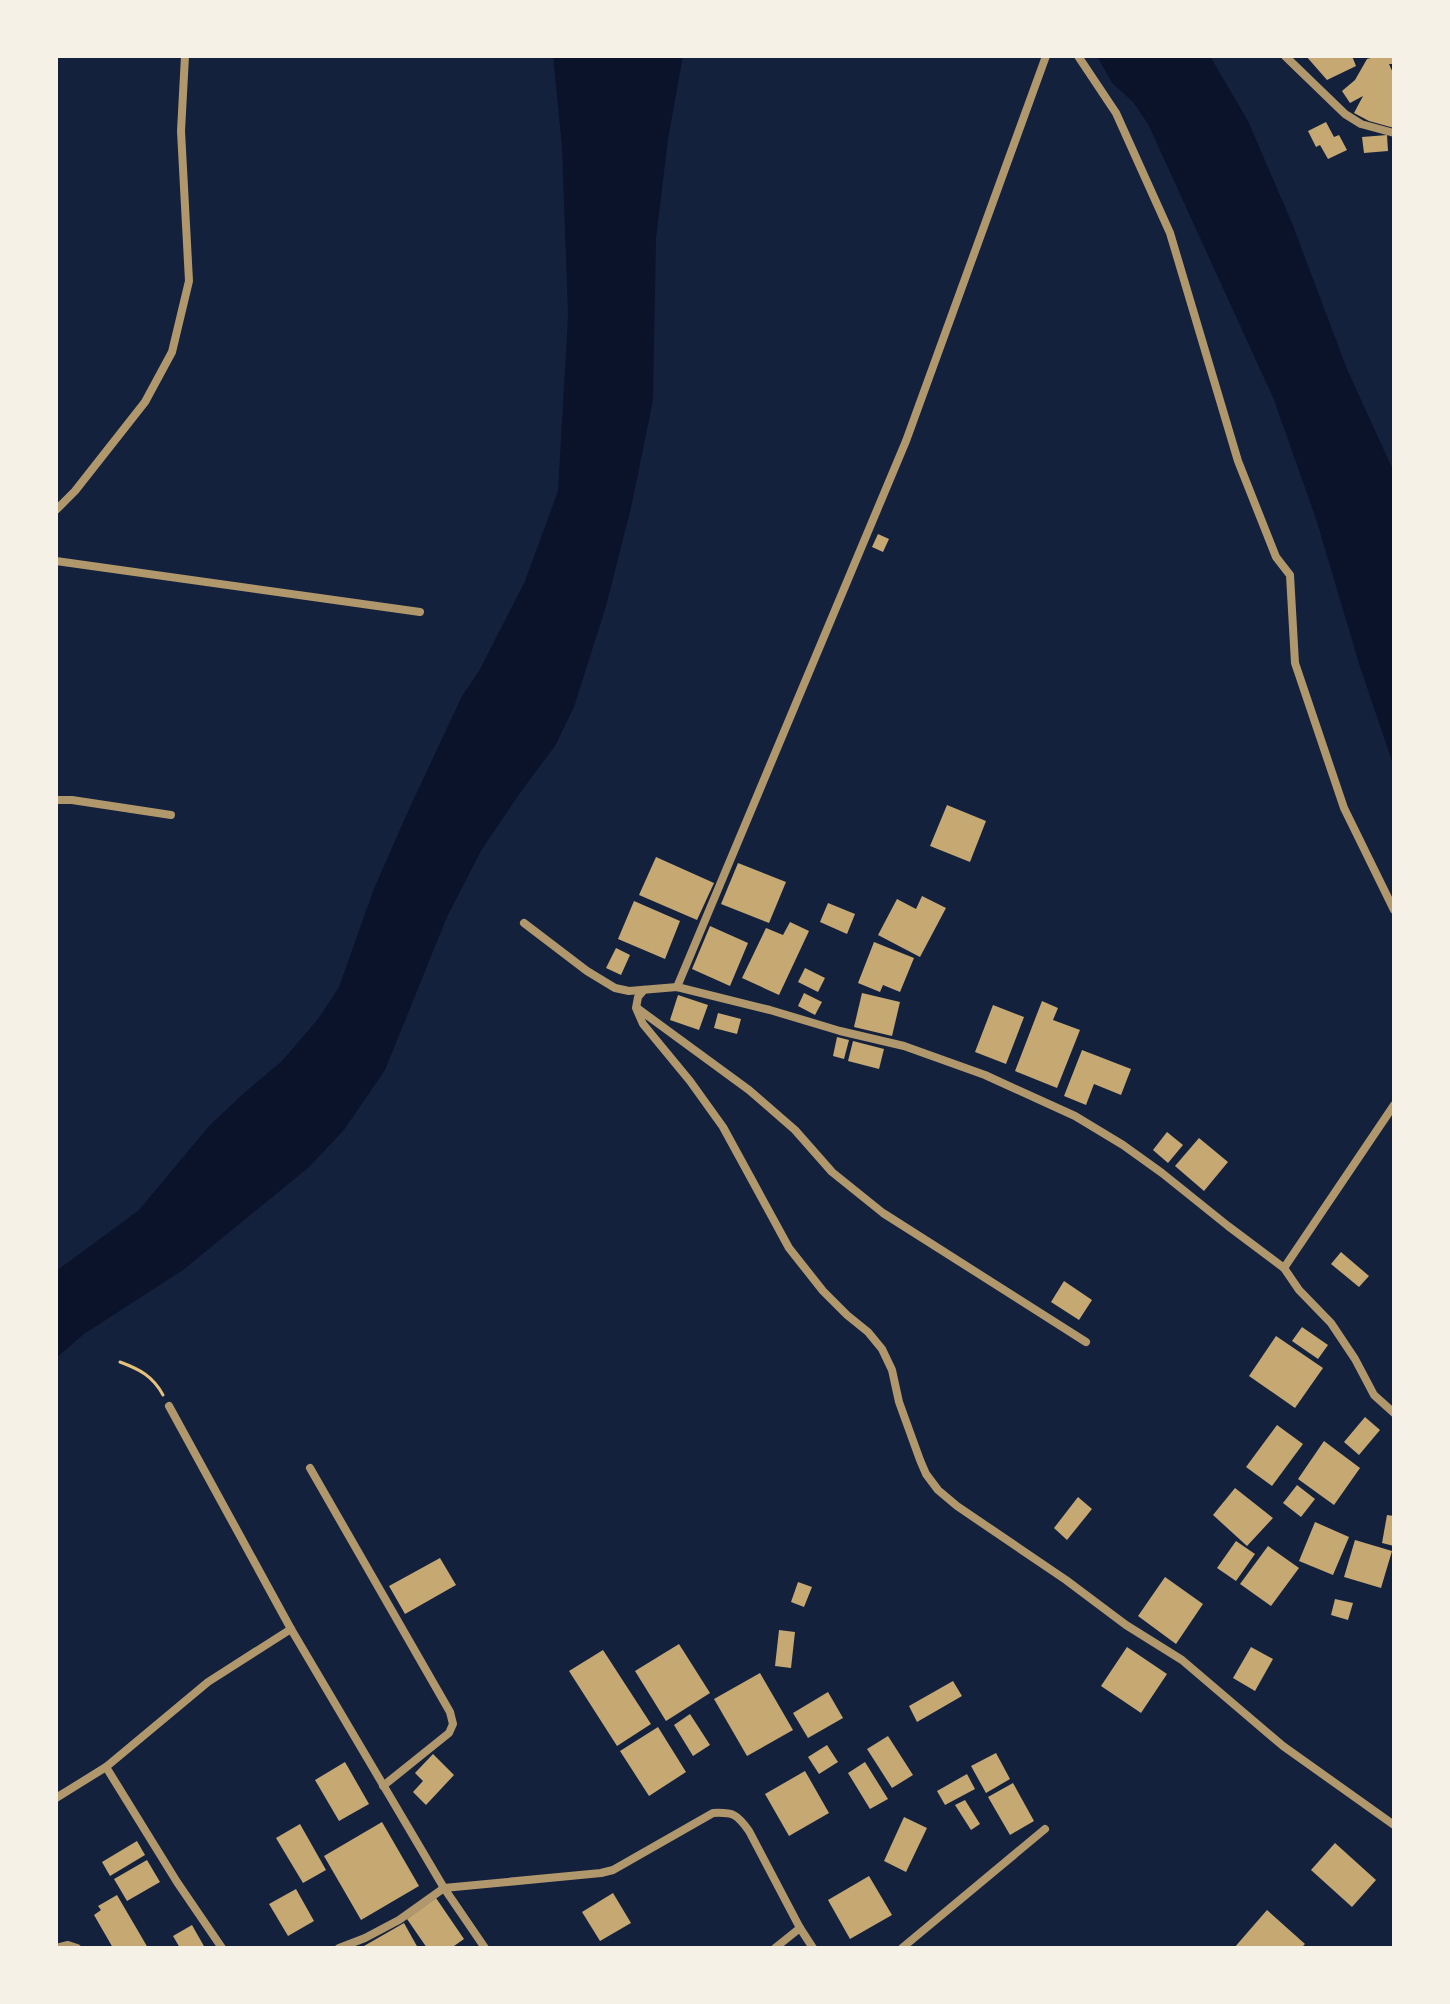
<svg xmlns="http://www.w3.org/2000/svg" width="1450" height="2004" font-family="'Asap Condensed',sans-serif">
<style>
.water{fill:#0b132b}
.building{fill:#c6a872}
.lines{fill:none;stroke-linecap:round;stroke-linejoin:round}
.path{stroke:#e5c07b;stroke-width:3}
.minor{stroke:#b1986c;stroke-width:8}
</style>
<rect width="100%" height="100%" fill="#14213d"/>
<g class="water">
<path d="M 553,56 L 683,56 L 668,139 L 656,239 L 653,400 L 631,508 L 606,606 L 574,707 L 555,746 L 520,793 L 481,851 L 447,917 L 385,1070 L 344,1130 L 308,1168 L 183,1270 L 84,1334 L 56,1358 L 56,1271 L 139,1210 L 209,1126 L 244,1093 L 282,1061 L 318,1019 L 339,987 L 373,891 L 409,809 L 462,696 L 479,671 L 525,581 L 558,491 L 568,316 L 562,147 Z"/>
<path d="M 1097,56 L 1210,56 L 1248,121 L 1292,223 L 1347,369 L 1394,472 L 1394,767 L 1360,667 L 1316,519 L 1274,400 L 1148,124 L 1133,102 L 1112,83 Z"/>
</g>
<g class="building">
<path d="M 1306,56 L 1352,56 L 1356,66 L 1327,80 Z"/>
<path d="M 1378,56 L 1394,56 L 1394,64 L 1389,64 L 1394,75 L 1394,128 L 1369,121 L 1354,113 L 1363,96 L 1350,103 L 1342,91 L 1355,80 L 1367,59 Z"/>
<path d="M 1326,122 L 1334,137 L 1339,135 L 1347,150 L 1328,159 L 1320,145 L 1316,147 L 1308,131 Z"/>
<path d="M 1387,135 L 1388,151 L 1364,153 L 1362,137 Z"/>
<path d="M 878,534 L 889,539 L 883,552 L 872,547 Z"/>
<path d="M 947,805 L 986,821 L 970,862 L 930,846 Z"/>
<path d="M 656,857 L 714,883 L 697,920 L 639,895 Z"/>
<path d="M 738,863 L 786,882 L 769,923 L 721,904 Z"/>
<path d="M 922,896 L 946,908 L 920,957 L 878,935 L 897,899 L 916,909 Z"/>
<path d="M 634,901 L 680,921 L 665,959 L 618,939 Z"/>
<path d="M 828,903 L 855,914 L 847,934 L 820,922 Z"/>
<path d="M 790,922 L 809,931 L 779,995 L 742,978 L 766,928 L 783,935 Z"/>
<path d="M 710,926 L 748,943 L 730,986 L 692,969 Z"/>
<path d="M 874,942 L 914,958 L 900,992 L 883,985 L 880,992 L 858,983 Z"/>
<path d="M 616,948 L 630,955 L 621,975 L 606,968 Z"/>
<path d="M 805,968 L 825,978 L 818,992 L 798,982 Z"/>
<path d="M 804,993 L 822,1002 L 815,1015 L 798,1006 Z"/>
<path d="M 862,993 L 900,1002 L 892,1036 L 854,1027 Z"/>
<path d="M 678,995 L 708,1005 L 699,1030 L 670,1020 Z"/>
<path d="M 1042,1001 L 1058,1008 L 1053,1020 L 1080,1030 L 1057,1088 L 1015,1071 Z"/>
<path d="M 993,1005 L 1024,1017 L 1006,1064 L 975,1052 Z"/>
<path d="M 718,1013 L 741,1019 L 737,1034 L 714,1028 Z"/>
<path d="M 837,1037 L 849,1040 L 844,1059 L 833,1056 Z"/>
<path d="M 853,1041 L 884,1049 L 879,1069 L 848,1061 Z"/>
<path d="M 1082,1050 L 1131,1069 L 1121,1095 L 1094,1084 L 1086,1105 L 1064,1096 Z"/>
<path d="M 1167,1132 L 1183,1145 L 1168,1163 L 1153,1150 Z"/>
<path d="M 1199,1138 L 1228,1162 L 1204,1191 L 1175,1166 Z"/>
<path d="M 1341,1252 L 1369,1276 L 1359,1287 L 1331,1264 Z"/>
<path d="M 1064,1281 L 1092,1300 L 1079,1320 L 1051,1302 Z"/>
<path d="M 1302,1327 L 1328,1345 L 1318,1359 L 1292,1341 Z"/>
<path d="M 1276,1336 L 1323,1368 L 1295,1408 L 1249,1376 Z"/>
<path d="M 1365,1417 L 1380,1430 L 1359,1455 L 1344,1442 Z"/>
<path d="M 1277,1425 L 1303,1444 L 1272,1486 L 1246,1467 Z"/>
<path d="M 1324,1441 L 1360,1468 L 1334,1505 L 1298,1479 Z"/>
<path d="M 1297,1485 L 1315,1499 L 1301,1517 L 1283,1503 Z"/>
<path d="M 1235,1488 L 1273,1518 L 1247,1546 L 1213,1515 Z"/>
<path d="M 1078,1497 L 1092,1509 L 1067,1540 L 1054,1528 Z"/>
<path d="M 1387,1515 L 1394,1516 L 1394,1546 L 1382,1543 Z"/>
<path d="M 1315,1522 L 1349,1537 L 1333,1575 L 1299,1561 Z"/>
<path d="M 1355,1540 L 1392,1551 L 1381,1588 L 1344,1577 Z"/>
<path d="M 1236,1541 L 1255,1554 L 1236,1581 L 1217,1568 Z"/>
<path d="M 1268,1546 L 1299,1568 L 1271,1606 L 1240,1584 Z"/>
<path d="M 440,1558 L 456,1585 L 405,1614 L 389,1586 Z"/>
<path d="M 1165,1577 L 1203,1604 L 1176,1644 L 1138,1616 Z"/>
<path d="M 798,1582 L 812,1587 L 804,1607 L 791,1602 Z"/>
<path d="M 1335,1599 L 1353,1603 L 1348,1620 L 1331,1615 Z"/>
<path d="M 779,1630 L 795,1632 L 791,1668 L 775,1666 Z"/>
<path d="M 679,1644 L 710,1693 L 666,1721 L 635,1671 Z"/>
<path d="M 1127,1647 L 1167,1674 L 1141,1713 L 1101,1686 Z"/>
<path d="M 1251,1647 L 1273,1659 L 1255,1691 L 1233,1678 Z"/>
<path d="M 603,1650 L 651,1724 L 617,1746 L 569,1671 Z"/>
<path d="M 760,1673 L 793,1730 L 747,1756 L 714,1699 Z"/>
<path d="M 953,1681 L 962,1696 L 917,1722 L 909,1706 Z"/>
<path d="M 828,1692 L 843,1718 L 808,1738 L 793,1713 Z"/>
<path d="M 690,1714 L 710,1745 L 693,1756 L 674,1725 Z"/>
<path d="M 658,1727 L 686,1772 L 649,1796 L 620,1751 Z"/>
<path d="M 888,1736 L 913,1775 L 892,1788 L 867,1749 Z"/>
<path d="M 827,1745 L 838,1762 L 819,1774 L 808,1757 Z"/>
<path d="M 996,1753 L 1010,1779 L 986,1793 L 971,1766 Z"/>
<path d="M 433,1754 L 454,1775 L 426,1805 L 413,1792 L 423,1781 L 415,1773 Z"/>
<path d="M 345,1762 L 369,1804 L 339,1821 L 315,1780 Z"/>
<path d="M 865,1762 L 888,1799 L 870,1809 L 848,1773 Z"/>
<path d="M 805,1771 L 829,1813 L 789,1836 L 765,1794 Z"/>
<path d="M 967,1774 L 975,1789 L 945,1805 L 937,1791 Z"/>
<path d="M 1013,1783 L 1034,1821 L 1010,1835 L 988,1797 Z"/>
<path d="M 965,1800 L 980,1824 L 971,1830 L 955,1805 Z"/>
<path d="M 904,1817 L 927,1828 L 906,1872 L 884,1861 Z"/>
<path d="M 382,1822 L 419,1886 L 361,1920 L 324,1856 Z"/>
<path d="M 300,1824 L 326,1870 L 303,1883 L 276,1838 Z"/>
<path d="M 137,1841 L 145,1855 L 110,1876 L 102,1862 Z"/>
<path d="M 1335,1843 L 1376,1880 L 1352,1907 L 1311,1870 Z"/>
<path d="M 147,1860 L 160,1882 L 127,1901 L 114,1879 Z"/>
<path d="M 869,1876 L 892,1915 L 850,1939 L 828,1900 Z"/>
<path d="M 296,1889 L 314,1921 L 288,1936 L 269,1904 Z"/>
<path d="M 613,1893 L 631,1923 L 600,1941 L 582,1912 Z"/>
<path d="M 117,1895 L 148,1948 L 113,1948 L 94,1915 L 101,1910 L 98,1906 Z"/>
<path d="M 436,1898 L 464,1939 L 454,1946 L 455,1948 L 427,1948 L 407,1919 Z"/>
<path d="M 1267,1910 L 1305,1944 L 1301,1948 L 1234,1948 Z"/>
<path d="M 404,1923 L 418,1948 L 365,1948 L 364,1946 Z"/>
<path d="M 192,1925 L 205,1948 L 180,1948 L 173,1936 Z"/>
</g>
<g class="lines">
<path class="path" d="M 120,1362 C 139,1369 153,1376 163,1395"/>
<g class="minor">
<path d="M 1078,56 L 1116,113 L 1170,233 L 1238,461 L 1276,557 L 1290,575 L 1295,663 L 1344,808 L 1394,910"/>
<path d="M 1285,56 L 1345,114 L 1361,124 L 1394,133"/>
<path d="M 56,510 L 75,491 L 145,402 L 172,352 L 189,281 L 181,131 L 185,56"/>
<path d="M 56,561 L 420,612"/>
<path d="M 56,800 L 72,800 L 171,815"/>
<path d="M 524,923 L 587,971 L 615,988 L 629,991 L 677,987 L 770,1010 L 840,1031 L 904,1046 L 985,1075 L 1075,1116 L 1123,1145 L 1162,1173 L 1228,1226 L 1284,1268 L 1299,1290 L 1331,1323 L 1355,1359 L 1374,1395 L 1394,1413"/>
<path d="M 677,987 L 906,441 L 1046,56"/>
<path d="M 644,990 L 638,997 L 636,1008 L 643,1024 L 690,1081 L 723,1127 L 789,1248 L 823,1291 L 847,1315 L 868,1332 L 882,1349 L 892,1370 L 899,1402 L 920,1460 L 926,1474 L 938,1490 L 957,1506 L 1066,1580 L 1126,1625 L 1182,1660 L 1283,1746 L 1394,1825"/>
<path d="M 637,1008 L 749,1090 L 795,1130 L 832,1172 L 883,1213 L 1086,1342"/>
<path d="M 1284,1268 L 1394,1105"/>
<path d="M 169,1406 L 291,1629 L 444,1888 L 485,1948"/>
<path d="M 310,1468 L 450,1712 L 453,1724 L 449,1733 L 383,1786"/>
<path d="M 56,1798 L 106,1767"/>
<path d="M 56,1948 L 68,1945 L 77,1948"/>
<path d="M 222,1948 L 177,1882 L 106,1767 L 208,1682 L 291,1629"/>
<path d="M 339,1948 L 365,1938 L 399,1920 L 444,1888 L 601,1873 L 613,1870 L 713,1813 C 733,1812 737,1814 749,1831 L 800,1928 L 813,1948"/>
<path d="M 775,1948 L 800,1928"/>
<path d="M 902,1948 L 1045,1829"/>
</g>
</g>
<rect width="1450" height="2004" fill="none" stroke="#f6f1e7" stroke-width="116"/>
</svg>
